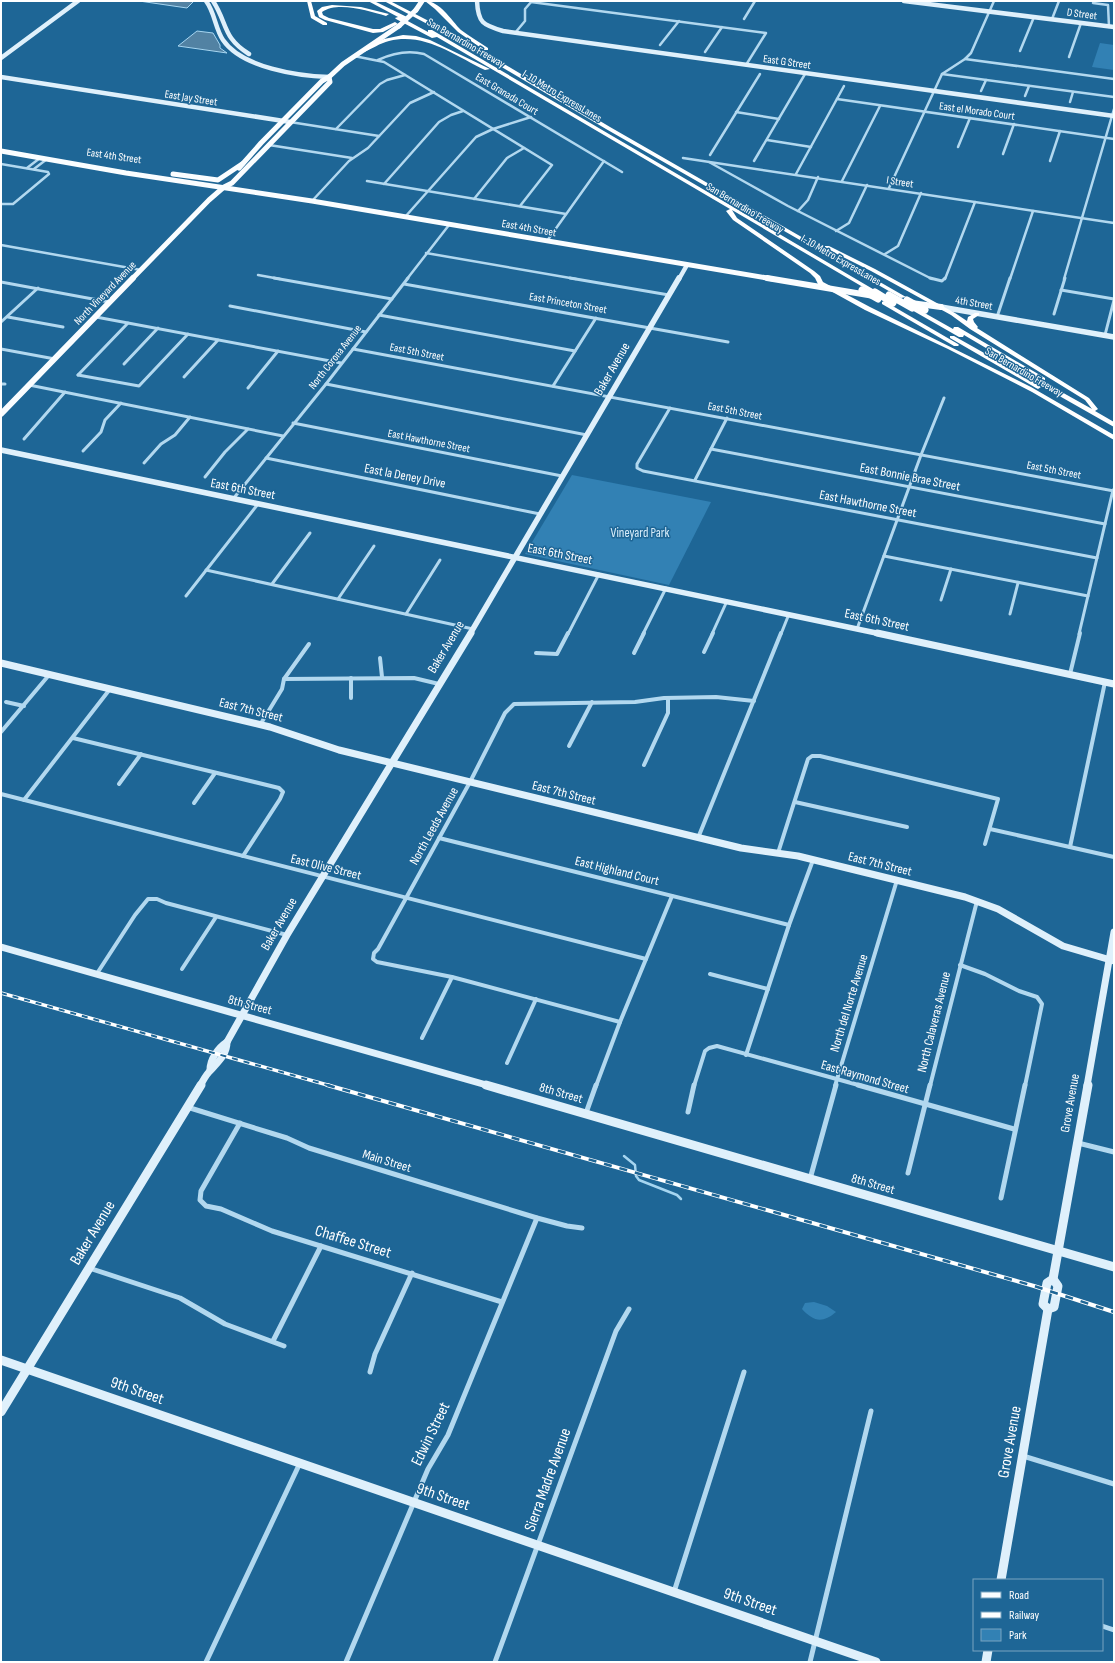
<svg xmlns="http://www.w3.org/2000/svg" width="1115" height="1663" font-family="'Sofia Sans Condensed',sans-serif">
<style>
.green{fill:#3281b4}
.water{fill:#5282a3;stroke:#a6d5f0}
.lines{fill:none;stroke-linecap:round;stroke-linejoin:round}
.stream{stroke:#a6d5f0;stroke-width:2.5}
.street-far3{stroke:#b2d8ef;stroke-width:2.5}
.street-far2{stroke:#b2d8ef;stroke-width:3}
.street-far1{stroke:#b2d8ef;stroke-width:4}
.street{stroke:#b2d8ef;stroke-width:5}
.secondary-far3{stroke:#dff0fb;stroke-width:4.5}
.secondary-far2{stroke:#dff0fb;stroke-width:5.5}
.secondary-far1{stroke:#dff0fb;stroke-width:7}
.secondary{stroke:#dff0fb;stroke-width:9}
.primary-far1{stroke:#fafdff;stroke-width:5}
.primary{stroke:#fafdff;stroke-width:6}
.highway{fill:#fff;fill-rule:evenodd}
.rail-far1-casing{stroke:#fff;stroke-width:3.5}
.rail-casing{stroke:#fff;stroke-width:4}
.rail-far1{stroke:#1e6696;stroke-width:2;stroke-dasharray:6;stroke-linecap:butt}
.rail{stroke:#1e6696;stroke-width:2.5;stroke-dasharray:8;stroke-linecap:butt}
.primary-bridge{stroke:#fafdff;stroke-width:5}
.highway-bridge{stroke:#fff;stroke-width:7}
.labels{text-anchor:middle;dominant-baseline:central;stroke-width:3;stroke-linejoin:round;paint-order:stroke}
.far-street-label{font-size:11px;fill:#fff;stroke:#1e6696}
.street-label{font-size:13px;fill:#fff;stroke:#1e6696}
.park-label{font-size:13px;fill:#d9eefb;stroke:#1e6696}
.near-street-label{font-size:16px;fill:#fff;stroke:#1e6696}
</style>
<rect width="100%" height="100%" fill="#1e6696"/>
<g class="green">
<path d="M 1100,43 L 1114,45 L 1114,70 L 1092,67 Z"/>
<path d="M 572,475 L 711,502 L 669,585 L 525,554 Z"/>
<path d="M 814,1302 L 827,1306 L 836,1312 C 822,1324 813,1321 802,1309 L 805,1303 Z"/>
</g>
<g class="water">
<path d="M 139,1 L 194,1 L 187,8 Z"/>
<path d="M 197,31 L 213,33 L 220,45 L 220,48 L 227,53 L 178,46 Z"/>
</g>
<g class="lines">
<path class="stream" d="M 624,1156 L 635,1165 L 636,1176 L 639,1180 L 677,1195 L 681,1199"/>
<g class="street-far3">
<path d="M 1094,1 L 1093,3 L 1108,5 L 1109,27"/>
<path d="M 531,2 L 766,33 L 746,65"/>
<path d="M 744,19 L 755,1"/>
<path d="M 1052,19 L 1059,1"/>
<path d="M 515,33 L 525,21 L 525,9 L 532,1"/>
<path d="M 660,45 L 679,21"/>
<path d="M 1020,51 L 1034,17"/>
<path d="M 705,52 L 722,27"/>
<path d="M 354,56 L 384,62 L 552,165 L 520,206"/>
<path d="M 1069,57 L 1081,23"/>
<path d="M 965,59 L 1114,79"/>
<path d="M 378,60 C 393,53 408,50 424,54 L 622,172"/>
<path d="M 942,74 L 1114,97"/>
<path d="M 981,91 L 986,80"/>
<path d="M 1025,96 L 1029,86"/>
<path d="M 837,99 L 1114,139"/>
<path d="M 1070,102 L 1073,92"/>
<path d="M 736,112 L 779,119"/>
<path d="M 290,122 L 379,136"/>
<path d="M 336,129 L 380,84 L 387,80 L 405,75"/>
<path d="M 767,140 L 811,147"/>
<path d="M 269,145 L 352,158"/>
<path d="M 958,147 L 970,118"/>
<path d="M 1003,154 L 1014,124"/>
<path d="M 710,155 L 760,74"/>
<path d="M 683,158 L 1114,223"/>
<path d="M 754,161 L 805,74"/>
<path d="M 1050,161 L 1060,131"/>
<path d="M 709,162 L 788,206 L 932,279"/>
<path d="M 1,164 L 48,172 L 49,174 L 13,204 L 1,204"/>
<path d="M 27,168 L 40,158"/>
<path d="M 34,169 L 47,159"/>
<path d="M 796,174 L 844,86"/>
<path d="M 367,181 L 566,214"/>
<path d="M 842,181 L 880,106"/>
<path d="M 384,184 L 439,122 L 451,115 L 463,111"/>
<path d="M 889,188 L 942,74 L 965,59 L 971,53 L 994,1"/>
<path d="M 474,199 L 507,158 L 524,148"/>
<path d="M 312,201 L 349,161 L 368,148 L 410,103 L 434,92"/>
<path d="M 798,211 L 808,200 L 818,177"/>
<path d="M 405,217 L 476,137 L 493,129 L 531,117"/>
<path d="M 836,231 L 849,223 L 867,185"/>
<path d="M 547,241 L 604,161"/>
<path d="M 1,245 L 141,270"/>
<path d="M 426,253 L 576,279"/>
<path d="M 885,254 L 898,246 L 921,193"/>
<path d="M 258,275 L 280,279"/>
<path d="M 407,279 L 449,225"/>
<path d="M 945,279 L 975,202"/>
<path d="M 1010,279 L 1033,211"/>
<path d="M 1064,279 L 1114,109"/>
</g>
<g class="street-far2">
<path d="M 274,278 L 392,299"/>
<path d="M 570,278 L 669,295"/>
<path d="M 930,278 L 942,281 L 945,278"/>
<path d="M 1,282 L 109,302"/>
<path d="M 404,284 L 728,342"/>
<path d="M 1061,290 L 1114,299"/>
<path d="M 230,306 L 366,332"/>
<path d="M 1054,314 L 1065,278"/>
<path d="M 379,315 L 575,351"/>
<path d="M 8,317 L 63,327"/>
<path d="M 96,317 L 341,363"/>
<path d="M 997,317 L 1010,278"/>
<path d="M 1,322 L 38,288"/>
<path d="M 1105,335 L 1114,300"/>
<path d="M 1,349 L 55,359"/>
<path d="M 353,349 L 1114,491"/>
<path d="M 124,364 L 158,328"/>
<path d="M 78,375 L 139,386 L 188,334"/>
<path d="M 78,375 L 128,323"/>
<path d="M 184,377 L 218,340"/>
<path d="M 1,384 L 5,384"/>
<path d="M 326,384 L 587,435"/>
<path d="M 29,385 L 283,436"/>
<path d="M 553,386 L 596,318"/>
<path d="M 248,388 L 278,351"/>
<path d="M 670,408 L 637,464 L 637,468 L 643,471 L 1097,558"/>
<path d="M 293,423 L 562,476"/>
<path d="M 24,439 L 65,392"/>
<path d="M 711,449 L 1105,524"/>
<path d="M 83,451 L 101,432 L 105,420 L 121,403"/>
<path d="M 266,458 L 540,514"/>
<path d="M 144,463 L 161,444 L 175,435 L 190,417"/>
<path d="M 205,477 L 225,452 L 248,429"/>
<path d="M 695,480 L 727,418"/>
<path d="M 233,499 L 326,384 L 408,278"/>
<path d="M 884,556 L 1088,596"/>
<path d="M 206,570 L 473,629"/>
<path d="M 272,584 L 310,533"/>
<path d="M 186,596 L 258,504"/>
<path d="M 338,599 L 374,546"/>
<path d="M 941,600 L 951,569"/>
<path d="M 406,614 L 440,560"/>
<path d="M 1010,614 L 1018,583"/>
<path d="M 857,629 L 921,455 L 944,398"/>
<path d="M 568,634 L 599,574"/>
<path d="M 643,634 L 666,588"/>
<path d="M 712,634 L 727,601"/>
<path d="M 781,634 L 789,614"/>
<path d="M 1079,634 L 1113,490"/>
</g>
<g class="street-far1">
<path d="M 704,652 L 713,633"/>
<path d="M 536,653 L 557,654 L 568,633"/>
<path d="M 634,653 L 644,633"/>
<path d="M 380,658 L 382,677"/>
<path d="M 1070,674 L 1080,633"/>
<path d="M 351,678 L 351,698"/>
<path d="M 284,679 L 414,678 L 439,684"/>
<path d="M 6,702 L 24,706"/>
<path d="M 260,725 L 282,689 L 284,679 L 309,644"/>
<path d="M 1,732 L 49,675"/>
<path d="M 73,738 L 279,788 L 283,792 L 280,799 L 243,856"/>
<path d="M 569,746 L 592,702"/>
<path d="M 644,765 L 668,713 L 668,698"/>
<path d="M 119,784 L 141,754"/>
<path d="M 1,794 L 646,959"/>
<path d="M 24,800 L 110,689"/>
<path d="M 795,802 L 907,827"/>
<path d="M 194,803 L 215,773"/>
<path d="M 990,829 L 1114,857"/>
<path d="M 439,838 L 789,925"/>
<path d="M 698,838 L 781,633"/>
<path d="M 1070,847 L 1105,682"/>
<path d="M 778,853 L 808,759 L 812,756 L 820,756 L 998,799 L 985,844"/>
<path d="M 960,965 L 985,974 L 1019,991 L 1037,997 L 1042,1004 L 1025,1086"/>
<path d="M 182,969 L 216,917"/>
<path d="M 710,974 L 768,989"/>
<path d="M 96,975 L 135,915 L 148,899 L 157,899 L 166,903 L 287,935"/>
<path d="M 620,1022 L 452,977 L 377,962 L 373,959 L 374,953 L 378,949 L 470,782 L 505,713 L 514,704 L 635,702 L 664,698 L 716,697 L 754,701"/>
<path d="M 422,1038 L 452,977"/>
<path d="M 746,1055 L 789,925 L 813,860"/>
<path d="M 507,1063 L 536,999"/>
<path d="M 596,1086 L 620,1022 L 672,896"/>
<path d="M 694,1086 L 705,1051 L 709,1048 L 717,1046 L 862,1086"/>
<path d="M 835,1086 L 897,880"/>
<path d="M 930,1086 L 977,901"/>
</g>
<g class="street">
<path d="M 858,1085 L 1014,1129"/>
<path d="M 187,1107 L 287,1138 L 309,1148 L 537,1218 L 567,1226 L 582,1228"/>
<path d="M 688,1112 L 694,1085"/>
<path d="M 586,1113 L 596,1085"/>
<path d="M 240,1123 L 201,1191 L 200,1200 L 206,1206 L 221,1209 L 272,1231 L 502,1302"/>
<path d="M 1078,1143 L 1114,1152"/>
<path d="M 908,1173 L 930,1085"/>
<path d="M 810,1179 L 836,1085"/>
<path d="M 1001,1198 L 1025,1085"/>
<path d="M 89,1268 L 180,1298 L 225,1324 L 284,1346"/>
<path d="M 273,1341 L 321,1246"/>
<path d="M 370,1372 L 375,1354 L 412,1273"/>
<path d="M 1023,1456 L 1114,1484"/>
<path d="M 674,1592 L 744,1372"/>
<path d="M 1102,1626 L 1114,1630"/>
<path d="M 206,1662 L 300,1463"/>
<path d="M 346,1662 L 428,1469 L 448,1435 L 537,1218"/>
<path d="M 495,1662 L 616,1331 L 629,1309"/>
<path d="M 810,1662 L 871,1411"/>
</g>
<g class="secondary-far3">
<path d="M 206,1 C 215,13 215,28 223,40 C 242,68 299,76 329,77"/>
<path d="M 213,1 C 228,24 222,37 249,54"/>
<path d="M 477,1 C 478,23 483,25 503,31 L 1114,116"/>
<path d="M 904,1 L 1114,27"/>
<path d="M 1,58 L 78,1"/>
<path d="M 1,77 L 290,122"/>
<path d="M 679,279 L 687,265"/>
</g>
<g class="secondary-far2">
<path d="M 941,307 L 1114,337"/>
<path d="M 1,450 L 881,634"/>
<path d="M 470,634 L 679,278"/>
</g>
<g class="secondary-far1">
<path d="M 877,633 L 1114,684"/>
<path d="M 1,663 L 270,727 L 339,750 L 741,848 L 798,856 L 965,897 L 998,909 L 1063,946 L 1114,961"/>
<path d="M 1,947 L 490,1086"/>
<path d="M 210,1070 C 210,1059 218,1048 227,1042"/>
<path d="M 200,1086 C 203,1081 206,1074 211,1070 C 219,1061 227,1054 227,1042 L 287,935 L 471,633"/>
<path d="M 1087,1086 L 1114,932"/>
</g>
<g class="secondary">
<path d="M 486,1085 L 1114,1267"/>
<path d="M 1048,1309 L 1043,1304 L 1047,1283 L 1053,1279 L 1088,1085"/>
<path d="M 1048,1309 L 1054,1307 L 1058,1286 L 1053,1279"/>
<path d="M 1,1360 L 876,1662"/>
<path d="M 1,1412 L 201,1085"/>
<path d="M 1001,1580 L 1048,1309"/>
<path d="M 986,1662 L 988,1650"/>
</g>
<g class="primary-far1">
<path d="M 416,10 L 422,1"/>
<path d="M 1,151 L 126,173 L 312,201 L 773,279"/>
<path d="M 239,168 L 261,143 L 322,81 L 329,77 L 343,64 L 399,26"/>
<path d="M 173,174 L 218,180 L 242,164"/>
<path d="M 132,279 L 209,200 L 224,187 L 232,183 L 330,82 L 329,77"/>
</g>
<g class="primary">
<path d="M 767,278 L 874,296"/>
<path d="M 911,303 L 941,307"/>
<path d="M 1,414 L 133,278"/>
</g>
<g class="highway">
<path d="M 307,1 L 311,1 L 315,16 L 327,23 L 327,25 L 323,25 L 311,18 Z"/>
<path d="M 368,1 L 374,1 L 407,17 L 407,19 L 404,19 L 428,32 L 428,30 L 432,30 L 878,292 L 873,293 L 732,210 L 737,218 L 814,271 L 820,276 L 823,282 L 870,307 L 1031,387 L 1114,435 L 1114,440 L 1032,392 L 948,349 L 865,310 L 818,284 L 815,278 L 810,273 L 733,220 L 726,211 L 730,209 L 437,37 L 432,38 L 396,19 L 395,18 L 398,17 Z"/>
<path d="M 384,1 L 390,1 L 452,33 L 610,127 L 906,297 L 901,298 L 606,129 L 448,35 Z"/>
<path d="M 425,1 C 440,1 451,20 461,30 C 469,36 479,42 488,48 L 488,50 L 484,50 L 458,32 L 435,9 Z"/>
<path d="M 332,5 L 361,7 L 389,14 L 386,16 C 369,11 338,1 322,12 L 323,15 L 329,18 L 373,29 L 380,29 L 395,22 L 398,24 L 383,32 L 373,33 L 325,20 L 319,17 L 317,11 L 322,7 Z"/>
<path d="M 403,35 L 416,36 L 430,40 L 490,69 L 485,70 C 455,56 425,32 389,41 C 380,43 372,49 364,52 L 359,51 L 384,39 Z"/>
<path d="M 825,246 L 829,246 L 875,269 L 955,313 L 967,321 L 968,317 L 975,313 L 979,313 L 979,315 L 973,319 L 974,322 L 978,327 L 977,328 L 1089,398 L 1098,409 L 1095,411 L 1114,422 L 1114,427 L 1033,381 L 1041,387 L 1038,389 L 1036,388 L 950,338 L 950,336 L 954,336 L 1032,380 L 1032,378 L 1035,377 L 964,335 L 963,337 L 959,337 L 910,309 L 910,307 L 914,307 L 953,329 L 954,327 L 958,327 L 1045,378 L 1045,380 L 1042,381 L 1092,409 L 1085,400 L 970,329 L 951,315 L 871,271 L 825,248 Z"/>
<path d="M 884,301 L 958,344 L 959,345 L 958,346 L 954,346 L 882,304 L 882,302 Z"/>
</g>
<defs>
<path id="rail-far1" d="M 1,993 L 331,1086"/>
<path id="rail" d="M 327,1085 L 1034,1286 L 1114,1312"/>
</defs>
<use href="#rail-far1" class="rail-far1-casing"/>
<use href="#rail" class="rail-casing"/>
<use href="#rail-far1" class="rail-far1"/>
<use href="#rail" class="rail"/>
<path class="primary-bridge" d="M 399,26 L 416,10"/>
<g class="highway-bridge">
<path d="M 862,290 L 878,299"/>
<path d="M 875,292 L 893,303"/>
<path d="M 889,295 L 912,308"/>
<path d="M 907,300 L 925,310"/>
</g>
</g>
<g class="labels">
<g class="far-street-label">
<text transform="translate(1082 14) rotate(7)">D Street</text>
<text transform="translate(466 43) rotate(30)">San Bernardino Freeway</text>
<text transform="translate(787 62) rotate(8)">East G Street</text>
<text transform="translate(507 94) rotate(31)">East Granada Court</text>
<text transform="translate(562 96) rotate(31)">I-10 Metro ExpressLanes</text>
<text transform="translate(191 98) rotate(9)">East Jay Street</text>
<text transform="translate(977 111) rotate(8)">East el Morado Court</text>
<text transform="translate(114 156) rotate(8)">East 4th Street</text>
<text transform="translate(900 182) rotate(9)">I Street</text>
<text transform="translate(745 208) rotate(31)">San Bernardino Freeway</text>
<text transform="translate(529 228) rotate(10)">East 4th Street</text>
<text transform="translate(841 260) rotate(30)">I-10 Metro ExpressLanes</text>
<text transform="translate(105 293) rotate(-46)">North Vineyard Avenue</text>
<text transform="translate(568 303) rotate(10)">East Princeton Street</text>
<text transform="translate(974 303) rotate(10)">4th Street</text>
<text transform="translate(417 352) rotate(11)">East 5th Street</text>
<text transform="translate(335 357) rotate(-52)">North Corona Avenue</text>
<text transform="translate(1024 372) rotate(30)">San Bernardino Freeway</text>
<text transform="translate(735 411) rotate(11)">East 5th Street</text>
<text transform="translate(429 441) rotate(11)">East Hawthorne Street</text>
<text transform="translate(1054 470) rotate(11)">East 5th Street</text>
</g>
<g class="street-label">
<text transform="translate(612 369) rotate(-60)">Baker Avenue</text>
<text transform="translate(405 476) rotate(11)">East la Deney Drive</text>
<text transform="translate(910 477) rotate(11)">East Bonnie Brae Street</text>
<text transform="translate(243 489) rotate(11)">East 6th Street</text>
<text transform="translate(868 504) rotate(11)">East Hawthorne Street</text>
<text transform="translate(560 554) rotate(11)">East 6th Street</text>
<text transform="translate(877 620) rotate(12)">East 6th Street</text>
<text transform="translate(446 647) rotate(-59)">Baker Avenue</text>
<text transform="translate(251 710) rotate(14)">East 7th Street</text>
<text transform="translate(564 793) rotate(14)">East 7th Street</text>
<text transform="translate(434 826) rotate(-61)">North Leeds Avenue</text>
<text transform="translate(880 864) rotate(14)">East 7th Street</text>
<text transform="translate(326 867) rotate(14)">East Olive Street</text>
<text transform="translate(617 871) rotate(14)">East Highland Court</text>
<text transform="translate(279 924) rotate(-60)">Baker Avenue</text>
<text transform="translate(849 1003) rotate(-73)">North del Norte Avenue</text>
<text transform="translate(250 1005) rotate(15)">8th Street</text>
<text transform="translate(934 1022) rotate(-76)">North Calaveras Avenue</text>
<text transform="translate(865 1077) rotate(16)">East Raymond Street</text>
<text transform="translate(561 1093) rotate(16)">8th Street</text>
<text transform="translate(1070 1103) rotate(-80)">Grove Avenue</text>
<text transform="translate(387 1161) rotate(17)">Main Street</text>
<text transform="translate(873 1184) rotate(16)">8th Street</text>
</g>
<g class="park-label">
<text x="640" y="533">Vineyard Park</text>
</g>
<g class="near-street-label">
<text transform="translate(93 1233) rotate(-59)">Baker Avenue</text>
<text transform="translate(353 1242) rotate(17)">Chaffee Street</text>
<text transform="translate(137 1391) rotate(19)">9th Street</text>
<text transform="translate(431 1434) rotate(-64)">Edwin Street</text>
<text transform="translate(1010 1442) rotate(-80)">Grove Avenue</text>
<text transform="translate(548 1480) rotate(-70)">Sierra Madre Avenue</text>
<text transform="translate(443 1497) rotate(19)">9th Street</text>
<text transform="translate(750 1602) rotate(19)">9th Street</text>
</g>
</g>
<rect width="1115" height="1663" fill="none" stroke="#ffffff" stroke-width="4"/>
<rect x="973" y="1579" width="130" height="72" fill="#1e6696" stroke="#78a3c0"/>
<rect x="981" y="1592" width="20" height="6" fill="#fafdff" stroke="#78a3c0"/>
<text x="1009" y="1599" font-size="12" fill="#ffffff">Road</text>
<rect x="981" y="1612" width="20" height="6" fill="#ffffff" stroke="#78a3c0"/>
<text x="1009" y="1619" font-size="12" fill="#ffffff">Railway</text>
<rect x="981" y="1629" width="20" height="12" fill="#3281b4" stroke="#78a3c0"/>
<text x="1009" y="1639" font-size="12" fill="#ffffff">Park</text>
</svg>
